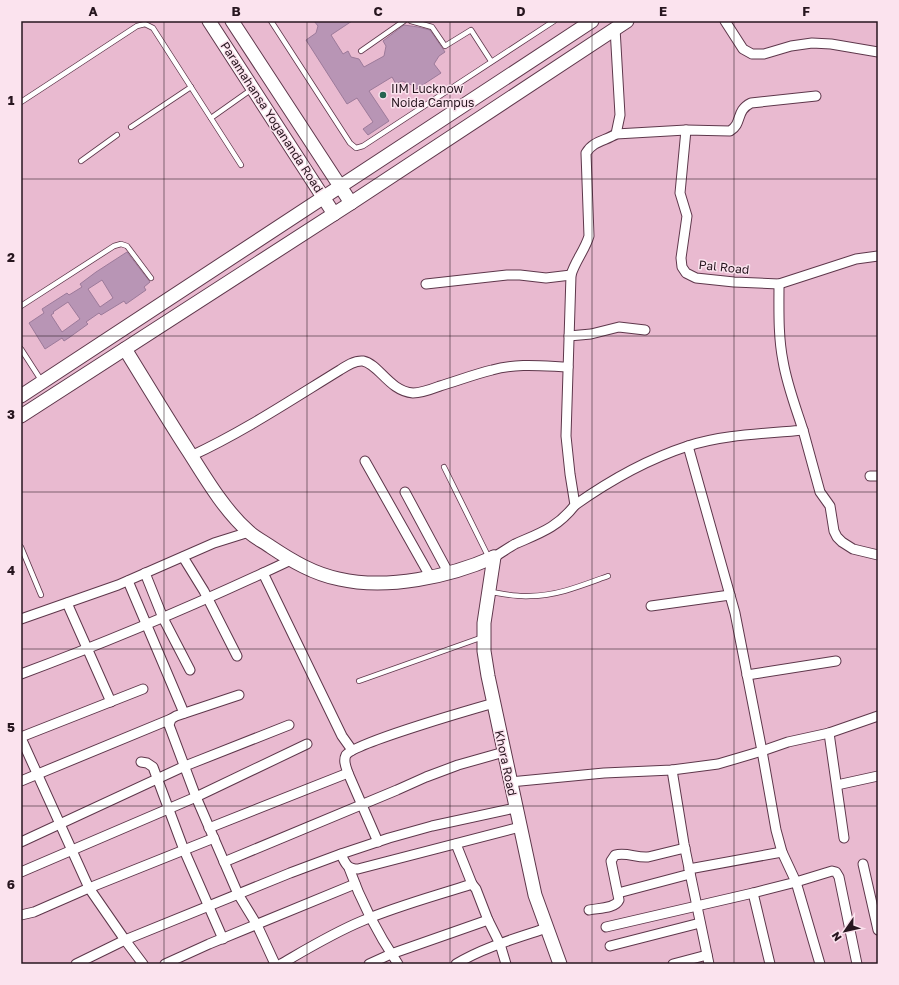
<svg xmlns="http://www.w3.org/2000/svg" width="899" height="985" font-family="'Golos Text',sans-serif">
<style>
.building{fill:#b895b5;stroke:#9c7a9a;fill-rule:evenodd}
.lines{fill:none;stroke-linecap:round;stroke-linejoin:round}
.lane-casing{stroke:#5e374b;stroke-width:6}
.street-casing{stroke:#5e374b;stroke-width:11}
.secondary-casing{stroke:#5e374b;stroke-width:15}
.lane{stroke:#fff;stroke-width:4.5}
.street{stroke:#fff;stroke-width:9}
.secondary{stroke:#fff;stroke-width:13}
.grid{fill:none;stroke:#27161f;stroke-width:1;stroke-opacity:0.55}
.poi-dot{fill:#266450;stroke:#fbe3ee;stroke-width:1.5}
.labels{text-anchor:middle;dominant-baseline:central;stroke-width:3;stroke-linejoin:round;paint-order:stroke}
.poi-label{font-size:12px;fill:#27161f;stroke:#fbe3ee;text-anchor:start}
.street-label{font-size:12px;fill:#27161f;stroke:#fbe3ee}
.neatline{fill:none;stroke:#27161f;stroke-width:1.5}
.grid-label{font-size:13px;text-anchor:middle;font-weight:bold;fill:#27161f}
</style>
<rect width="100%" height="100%" fill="#e9bad0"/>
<g class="building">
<path d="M 314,21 L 352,21 L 331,35 L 343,54 L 348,51 L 351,57 L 359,59 L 364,67 L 384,56 L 386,46 L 383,41 L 404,25 L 418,27 L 430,30 L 445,52 L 439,56 L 434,64 L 441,73 L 415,90 L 412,85 L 402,81 L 396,84 L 392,77 L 369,91 L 389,121 L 368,135 L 363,129 L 373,122 L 357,98 L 347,104 L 306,40 L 316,33 L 318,26 Z"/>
<path d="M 127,252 L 150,282 L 144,287 L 146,290 L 126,304 L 124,301 L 101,315 L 99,313 L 86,322 L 88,324 L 70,337 L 64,341 L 62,338 L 45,349 L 29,323 L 44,313 L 42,309 L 67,293 L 69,295 L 82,287 L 80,284 L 96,272 ZM 102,280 L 113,298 L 100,307 L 88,289 ZM 68,302 L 80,319 L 62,332 L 51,315 L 54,313 L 53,312 Z"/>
</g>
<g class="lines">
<defs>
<g id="lane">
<path d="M 271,21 L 350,143 L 356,148 L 363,146 L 554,21"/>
<path d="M 411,21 L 432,27 L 445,46 L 471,30 L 491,61"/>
<path d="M 361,51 L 404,21"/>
<path d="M 21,102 L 137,26 L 145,24 L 153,28 L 241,165"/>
<path d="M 211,118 L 252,89"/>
<path d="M 131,127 L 191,87"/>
<path d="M 81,161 L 117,135"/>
<path d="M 21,306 L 114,246 L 121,244 L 127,246 L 151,278"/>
<path d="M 21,349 L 41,380"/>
<path d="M 444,467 L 489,558"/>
<path d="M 21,547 L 41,595"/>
<path d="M 491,592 C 504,594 517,597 530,596 C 557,596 583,585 608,576"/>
<path d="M 359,681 L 483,637"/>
</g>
<g id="street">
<path d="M 725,21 L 743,49 L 752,54 L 764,54 L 791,46 L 812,43 L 831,44 L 878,52"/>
<path d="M 686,130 L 680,193 L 687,216 L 681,258 L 682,267 L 686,273 L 696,278 L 734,282 L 779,284 L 856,259 L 878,256"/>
<path d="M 616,134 L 686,130 L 730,131 C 743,123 735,111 751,103 L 816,96"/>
<path d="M 426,284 L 507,275 L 520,275 L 546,278 L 571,275"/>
<path d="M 569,336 L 591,334 L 619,327 L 645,330"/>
<path d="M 803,430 L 820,492 L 830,506 L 834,531 L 837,537 L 842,542 L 853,549 L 878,555"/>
<path d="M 191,456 C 243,432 291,400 340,370 C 346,366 355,360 363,361 C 379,364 389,391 413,393 C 422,393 432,389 440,386 C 457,381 475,374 492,370 C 517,363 542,366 568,367"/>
<path d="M 365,461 L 430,576"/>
<path d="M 870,476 L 878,476"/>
<path d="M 405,492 L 448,572"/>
<path d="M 575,505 C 609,481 648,459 688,446 C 725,434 765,434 803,430 C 796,408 787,385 783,361 C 778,336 779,309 779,284"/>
<path d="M 183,557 L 204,591 L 237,656"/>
<path d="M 494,557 C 501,553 508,548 515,544 C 540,533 557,528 575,505 L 570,474 L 566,436 L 571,275 C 575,261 585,250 589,236 L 586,153 C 593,141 605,141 616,134 L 620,115 L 615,28"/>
<path d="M 145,573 L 163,618 L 190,670"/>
<path d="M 263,573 L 342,736 L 352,750"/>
<path d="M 128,581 L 184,713"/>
<path d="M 67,603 L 111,702"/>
<path d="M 651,606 L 730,595"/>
<path d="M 21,619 L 118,585 L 214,543 L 249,532"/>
<path d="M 21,674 C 113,640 202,602 291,560"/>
<path d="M 747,675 L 836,661"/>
<path d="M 239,695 L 176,716 L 171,719 L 169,725 L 196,797 L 238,894 L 257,925 L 275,964"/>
<path d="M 829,733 L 844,838"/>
<path d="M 21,737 L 143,689"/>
<path d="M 21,738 L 89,888 L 125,940 L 143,964"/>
<path d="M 141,762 L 147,763 L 153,767 L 184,850 L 223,939"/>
<path d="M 672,770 L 684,844 L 709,964"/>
<path d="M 21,781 L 171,719"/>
<path d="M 510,782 L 604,773 L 672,770 L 718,764 L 762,751 L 735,613 L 688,446"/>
<path d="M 837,785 L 878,776"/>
<path d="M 209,828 L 348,773"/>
<path d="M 21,842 L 185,766 L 289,725"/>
<path d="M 378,842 L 348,773 C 346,767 343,761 346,755 C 355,743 473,709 494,703"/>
<path d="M 456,844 L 472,884 L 476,889 L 488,920 L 500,944 L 506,964"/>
<path d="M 341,854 C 345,863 347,869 358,869 L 520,827"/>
<path d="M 224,862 L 397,790 L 426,777 L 458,765 L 504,752"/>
<path d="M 863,864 L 878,930"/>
<path d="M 349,868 C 361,902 378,934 398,964"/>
<path d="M 689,869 L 782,852"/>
<path d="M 21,872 L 196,797 L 307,744"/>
<path d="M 618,893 L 690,874"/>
<path d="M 589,910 C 598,908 615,909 619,900 L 611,861 L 615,855 C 627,852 636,858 648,857 L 685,848"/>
<path d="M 21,915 L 34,912 L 89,888 L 214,838"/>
<path d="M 606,927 L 753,893"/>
<path d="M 610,946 L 700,923"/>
<path d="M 76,964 L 125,940 L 290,873 L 341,854 L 389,838 L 432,826 L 515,808"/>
<path d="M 165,964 L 209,944 L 355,884"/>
<path d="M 281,964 C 307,949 333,933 362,921 C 397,906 435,896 472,884"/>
<path d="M 369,964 L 391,954 L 488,920"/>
<path d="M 456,964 C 484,947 517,938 547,928"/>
<path d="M 673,964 L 707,955"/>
<path d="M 770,964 L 753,893 L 796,882 L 782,852 L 776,830 L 762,751 L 788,742 L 829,733 L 878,716"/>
<path d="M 820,964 L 796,882 L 832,871 L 836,872 L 839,877 L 857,964"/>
</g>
<g id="secondary">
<path d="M 209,21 L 334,214"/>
<path d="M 232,21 L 351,203"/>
<path d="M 125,349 C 146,383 167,418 189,452 C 206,479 225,511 249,532 C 256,538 264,542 271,547 C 292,561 314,574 339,579 C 387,590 449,577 494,557"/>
<path d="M 21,396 L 592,21"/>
<path d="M 21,416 L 351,203 L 627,21"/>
<path d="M 494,557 L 484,623 L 484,651 L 488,676 L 535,895 L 560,964"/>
</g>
</defs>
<use href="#lane" class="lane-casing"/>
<use href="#street" class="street-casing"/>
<use href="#secondary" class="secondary-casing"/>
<use href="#lane" class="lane"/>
<use href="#street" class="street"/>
<use href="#secondary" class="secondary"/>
</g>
<path class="grid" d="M 164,21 L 164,964M 307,21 L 307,964M 450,21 L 450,964M 592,21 L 592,964M 734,21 L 734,964M 21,179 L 878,179M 21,336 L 878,336M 21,492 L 878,492M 21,649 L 878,649M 21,806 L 878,806"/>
<circle class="poi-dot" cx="383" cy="95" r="4"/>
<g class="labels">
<g class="poi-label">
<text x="391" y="88">IIM Lucknow<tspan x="391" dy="14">Noida Campus</tspan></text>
</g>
<g class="street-label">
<text transform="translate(272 117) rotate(57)">Paramahansa Yogananda Road</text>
<text transform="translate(724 267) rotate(6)">Pal Road</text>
<text transform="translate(506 763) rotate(78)">Khora Road</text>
</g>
</g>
<rect width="899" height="985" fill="none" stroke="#fbe3ee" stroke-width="44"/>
<g transform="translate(845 931) rotate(236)" stroke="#fbe3ee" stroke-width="3" paint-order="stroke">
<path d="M0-3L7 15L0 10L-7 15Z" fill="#27161f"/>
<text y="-6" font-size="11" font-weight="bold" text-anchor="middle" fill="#27161f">N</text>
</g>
<rect x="22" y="22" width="855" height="941" class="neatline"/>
<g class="grid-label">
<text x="93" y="16">A</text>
<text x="236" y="16">B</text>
<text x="378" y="16">C</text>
<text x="521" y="16">D</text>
<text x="663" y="16">E</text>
<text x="806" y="16">F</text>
<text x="11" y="105">1</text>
<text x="11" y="262">2</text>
<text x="11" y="419">3</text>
<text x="11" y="575">4</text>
<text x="11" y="732">5</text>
<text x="11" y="889">6</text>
</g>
</svg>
